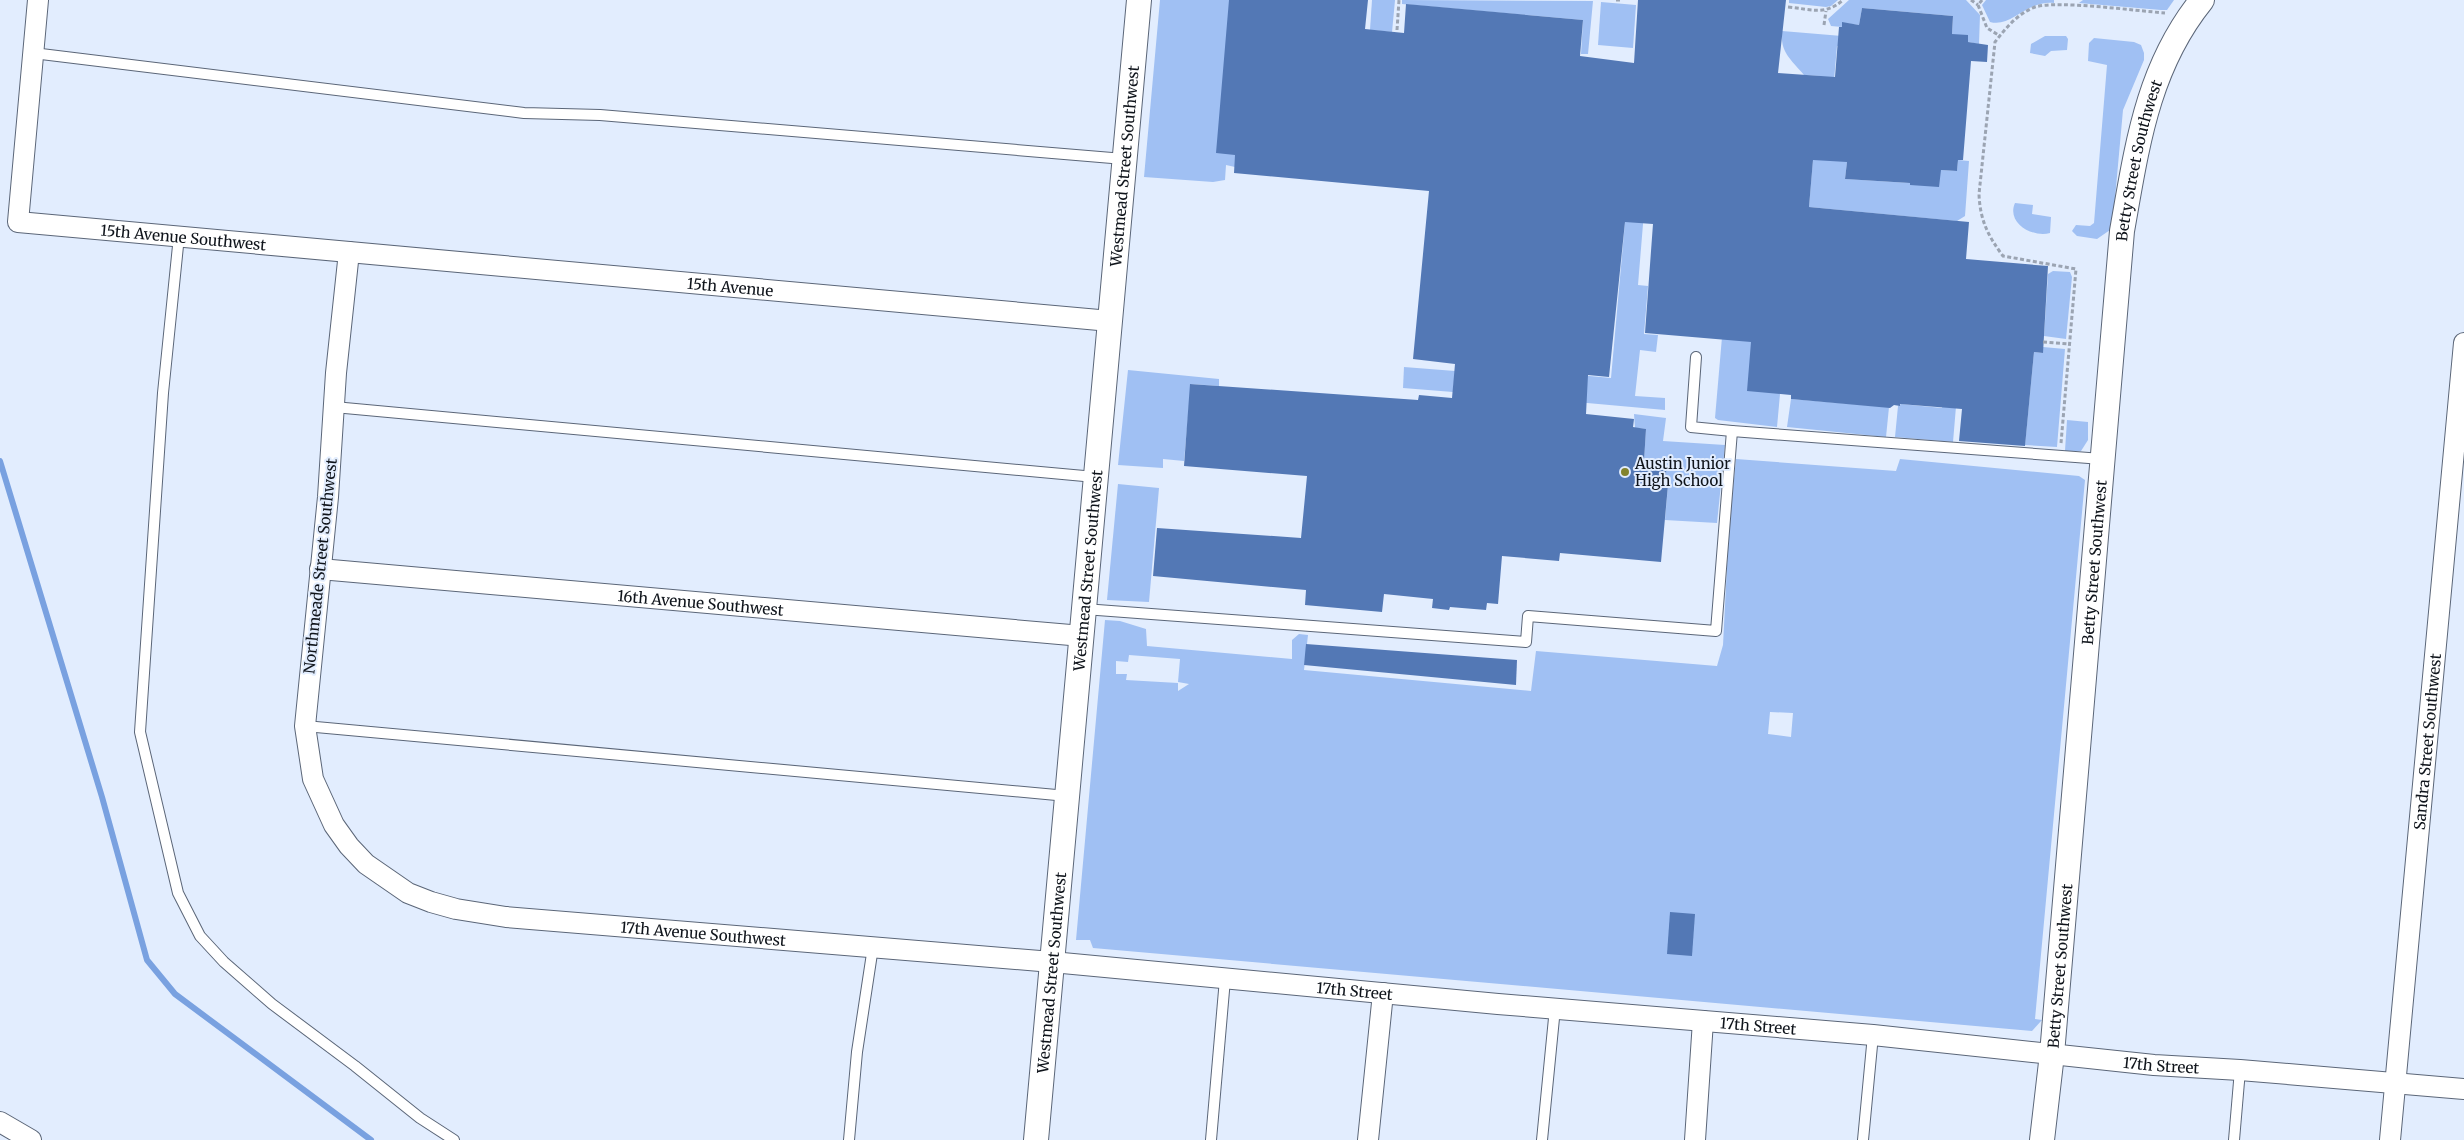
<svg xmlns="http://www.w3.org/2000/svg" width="2464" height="1140" font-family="Merriweather,serif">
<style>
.green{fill:#a0c0f3;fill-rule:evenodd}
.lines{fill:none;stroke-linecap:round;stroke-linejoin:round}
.stream{stroke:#79a1e0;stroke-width:6}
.building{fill:#5378b5}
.service-casing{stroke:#5b6678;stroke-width:12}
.minor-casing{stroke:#5b6678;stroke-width:22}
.tertiary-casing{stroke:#5b6678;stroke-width:26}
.path{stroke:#9ba4b2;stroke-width:3;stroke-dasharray:4 2.5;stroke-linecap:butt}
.service{stroke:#fff;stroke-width:10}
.minor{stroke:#fff;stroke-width:20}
.tertiary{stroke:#fff;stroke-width:24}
.poi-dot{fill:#83832d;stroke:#e2edfe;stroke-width:2}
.labels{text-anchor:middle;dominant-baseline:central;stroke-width:4;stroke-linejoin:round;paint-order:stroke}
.street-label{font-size:15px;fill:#0f141b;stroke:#e2edfe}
.poi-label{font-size:15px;fill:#0f141b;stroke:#e2edfe;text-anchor:start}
</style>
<rect width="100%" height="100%" fill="#e2edfe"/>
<g class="green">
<path d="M 1160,0 L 1229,0 L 1236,155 L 1235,167 L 1226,165 L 1225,180 L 1213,182 L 1144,177 Z"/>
<path d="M 1372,0 L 1395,0 L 1392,32 L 1370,30 Z"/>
<path d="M 1402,0 L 1593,1 L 1588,54 L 1581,54 L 1583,20 L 1402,4 Z"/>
<path d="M 1789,0 L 1838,0 L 1831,6 L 1826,7 L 1789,3 Z"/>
<path d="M 1849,0 L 1966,0 L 1980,15 L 1979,44 L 1968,42 L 1952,34 L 1953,16 L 1862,8 L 1859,25 L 1843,23 L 1842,27 L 1831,26 L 1828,19 Z"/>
<path d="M 1986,0 L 2054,0 L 2054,3 C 2026,0 2012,28 1990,22 L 1982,5 Z"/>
<path d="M 2083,0 L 2174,0 L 2167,10 L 2161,10 L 2079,3 Z"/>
<path d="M 1601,2 L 1636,5 L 1633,48 L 1598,45 Z"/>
<path d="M 1782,31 L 1842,36 L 1842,45 L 1837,46 L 1829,137 L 1847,162 L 1845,179 L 1910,183 L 1910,185 L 1941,170 L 1957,171 L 1958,160 L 1969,161 L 1965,216 L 1957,221 L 1809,207 L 1820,76 L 1804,75 C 1791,59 1780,53 1782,31 Z"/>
<path d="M 2045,36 L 2066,36 L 2068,39 L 2067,50 L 2051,51 L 2045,56 L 2030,53 L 2031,44 Z"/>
<path d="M 2094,38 L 2134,42 L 2141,45 L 2144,53 L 2144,60 L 2123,110 L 2113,220 L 2110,230 L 2097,239 L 2077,236 L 2072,231 L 2076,225 L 2090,226 L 2094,223 L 2107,65 L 2088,61 L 2089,43 Z"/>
<path d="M 2015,203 L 2033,205 L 2032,214 L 2051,217 L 2050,233 C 2033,238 2006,223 2015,203 Z"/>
<path d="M 1626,211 L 1644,212 L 1638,285 L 1648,286 L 1644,334 L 1658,335 L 1656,352 L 1640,350 L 1635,396 L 1665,398 L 1665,410 L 1576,402 L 1579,375 L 1611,378 Z"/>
<path d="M 2053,271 L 2070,272 L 2072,277 L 2066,339 L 2044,336 L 2048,274 Z"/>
<path d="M 1726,291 L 1780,394 L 1777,427 L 1718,420 L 1715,418 Z"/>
<path d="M 2043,347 L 2065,349 L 2057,447 L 2025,445 L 2034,352 L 2043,353 Z"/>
<path d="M 1404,367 L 1455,371 L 1453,392 L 1403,388 Z"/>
<path d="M 1128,370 L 1219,379 L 1219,386 L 1191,384 L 1184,461 L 1163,459 L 1163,468 L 1118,465 Z"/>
<path d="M 1945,370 L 1959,371 L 1953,442 L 1895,437 L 1898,406 L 1901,404 L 1942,408 Z"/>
<path d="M 1791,399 L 1889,407 L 1886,437 L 1787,427 Z"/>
<path d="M 1634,414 L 1666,418 L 1663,441 L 1725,445 L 1717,523 L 1665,520 L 1668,485 L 1665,485 L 1644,461 L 1646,429 L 1635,428 Z"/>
<path d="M 2067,420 L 2088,422 L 2088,440 L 2081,451 L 2065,451 Z"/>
<path d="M 1736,459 L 1896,471 L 1900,459 L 2079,476 L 2085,480 L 2035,1019 L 2042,1020 L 2032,1031 L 1093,948 L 1090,940 L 1076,940 L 1105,620 L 1120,621 L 1146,629 L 1147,646 L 1292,659 L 1292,640 L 1299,634 L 1308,635 L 1304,670 L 1531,691 L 1536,651 L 1717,666 L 1723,645 L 1729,527 ZM 1129,655 L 1180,659 L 1178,682 L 1189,684 L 1178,691 L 1178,683 L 1126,680 L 1127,674 L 1116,674 L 1116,661 L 1128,662 ZM 1770,712 L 1793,713 L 1791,737 L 1768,734 Z"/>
<path d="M 1118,484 L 1159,488 L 1149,602 L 1107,600 Z"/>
</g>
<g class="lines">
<path class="stream" d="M 0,461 L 102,797 L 147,960 L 175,994 L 371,1140"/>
</g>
<g class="building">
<path d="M 1229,0 L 1368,0 L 1365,29 L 1404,33 L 1406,4 L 1583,20 L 1580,56 L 1634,63 L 1638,0 L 1786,0 L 1778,73 L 1835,77 L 1839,27 L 1842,27 L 1842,22 L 1859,25 L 1862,8 L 1953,16 L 1952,34 L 1968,35 L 1968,42 L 1988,45 L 1987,62 L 1971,61 L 1963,160 L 1958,160 L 1957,171 L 1941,170 L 1939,187 L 1910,185 L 1910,183 L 1845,179 L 1847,162 L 1813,160 L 1809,207 L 1969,222 L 1966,259 L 2048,266 L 2043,353 L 2034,352 L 2025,446 L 1959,441 L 1962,409 L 1900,404 L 1900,406 L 1894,405 L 1890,408 L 1791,399 L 1791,395 L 1747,391 L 1751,342 L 1645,333 L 1653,224 L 1625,222 L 1609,377 L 1588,375 L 1586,414 L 1634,419 L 1633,427 L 1646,429 L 1644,461 L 1667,462 L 1665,485 L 1668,485 L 1661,562 L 1560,553 L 1559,561 L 1502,556 L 1498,604 L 1487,603 L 1486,610 L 1450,607 L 1449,610 L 1432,608 L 1433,599 L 1384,594 L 1382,612 L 1305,605 L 1306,590 L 1153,576 L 1157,528 L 1301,538 L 1307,476 L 1184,466 L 1190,384 L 1418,400 L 1419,395 L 1452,398 L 1455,364 L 1413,359 L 1429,191 L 1234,173 L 1235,155 L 1216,153 Z"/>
<path d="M 1306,644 L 1517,660 L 1516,685 L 1304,665 Z"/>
<path d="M 1670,912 L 1695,914 L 1692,956 L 1667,954 Z"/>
</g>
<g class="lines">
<defs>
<g id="service">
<path d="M 33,53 L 524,113 L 600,115 L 1124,159"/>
<path d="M 179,236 L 163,393 L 140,732 L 178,893 L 200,936 L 224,962 L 272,1004 L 355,1066 L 420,1118 L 454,1140"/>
<path d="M 1696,357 L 1691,427 L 1732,431"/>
<path d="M 334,407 L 1095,477"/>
<path d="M 1084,609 L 1526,642 L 1528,616 L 1716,631 L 1732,431 L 2102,459"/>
<path d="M 305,726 L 1067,796"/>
<path d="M 849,1140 L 857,1052 L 873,947"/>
<path d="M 1211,1140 L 1225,979"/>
<path d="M 1542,1140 L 1555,1008"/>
<path d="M 1863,1140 L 1873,1035"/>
<path d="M 2234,1140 L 2240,1070"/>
</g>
<g id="minor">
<path id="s1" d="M 38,0 L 18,222 L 1110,321"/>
<path id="s2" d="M 349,252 L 336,373 L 328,497 L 305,726 L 313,779 L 334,825 L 349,846 L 366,864 L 408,893 L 431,902 L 456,909 L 506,917 L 1052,962 L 1498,1004 L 1873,1035 L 2154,1065 L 2240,1070 L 2464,1089"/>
<path id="s3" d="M 320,569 L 1082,636"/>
<path d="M 0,1122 L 31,1140"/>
<path d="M 1368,1140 L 1383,993"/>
<path d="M 1695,1140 L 1703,1021"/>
<path id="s4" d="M 2390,1140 L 2464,343"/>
</g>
<g id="tertiary">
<path id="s5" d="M 1036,1140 L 1139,0"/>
<path id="s6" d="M 2042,1140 L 2052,1054 L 2122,231 C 2137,147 2147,68 2202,0"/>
</g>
</defs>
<use href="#service" class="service-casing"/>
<use href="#minor" class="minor-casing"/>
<use href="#tertiary" class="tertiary-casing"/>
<g class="path">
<path d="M 1616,0 L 1620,0"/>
<path d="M 1971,0 L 1978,5"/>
<path d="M 1982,0 L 1978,5 L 1987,28 L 2000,36"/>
<path d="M 1788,7 C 1811,9 1825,16 1843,0"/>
<path d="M 1824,25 L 1826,11"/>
<path d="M 1397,30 L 1399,0"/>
<path d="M 2043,342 L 2069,344"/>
<path d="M 2061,443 L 2076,269 L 2003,256 C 1988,236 1980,220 1979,194 L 1995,42 C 2006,28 2017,14 2035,7 C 2056,0 2138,11 2165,13"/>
</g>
<use href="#service" class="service"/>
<use href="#minor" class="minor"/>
<use href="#tertiary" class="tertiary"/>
</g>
<circle class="poi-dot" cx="1625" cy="472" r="5"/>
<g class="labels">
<g class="street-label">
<text stroke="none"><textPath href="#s6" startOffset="985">Betty Street Southwest</textPath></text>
<text stroke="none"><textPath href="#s5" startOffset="978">Westmead Street Southwest</textPath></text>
<text stroke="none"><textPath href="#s1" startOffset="389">15th Avenue Southwest</textPath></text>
<text stroke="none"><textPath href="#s1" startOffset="938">15th Avenue</textPath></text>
<text stroke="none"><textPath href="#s6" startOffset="580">Betty Street Southwest</textPath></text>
<text transform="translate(320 566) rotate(-84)">Northmeade Street Southwest</text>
<text stroke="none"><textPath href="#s5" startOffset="572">Westmead Street Southwest</textPath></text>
<text stroke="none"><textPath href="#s3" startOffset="382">16th Avenue Southwest</textPath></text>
<text stroke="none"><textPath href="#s4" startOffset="400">Sandra Street Southwest</textPath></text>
<text stroke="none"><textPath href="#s2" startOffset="981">17th Avenue Southwest</textPath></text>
<text stroke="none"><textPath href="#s6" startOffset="175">Betty Street Southwest</textPath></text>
<text stroke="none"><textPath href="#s5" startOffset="168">Westmead Street Southwest</textPath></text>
<text stroke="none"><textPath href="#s2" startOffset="1635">17th Street</textPath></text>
<text stroke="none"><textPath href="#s2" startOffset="2040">17th Street</textPath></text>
<text stroke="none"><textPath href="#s2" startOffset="2445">17th Street</textPath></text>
</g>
<g class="poi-label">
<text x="1635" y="463">Austin Junior<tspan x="1635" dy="17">High School</tspan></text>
</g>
</g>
</svg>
